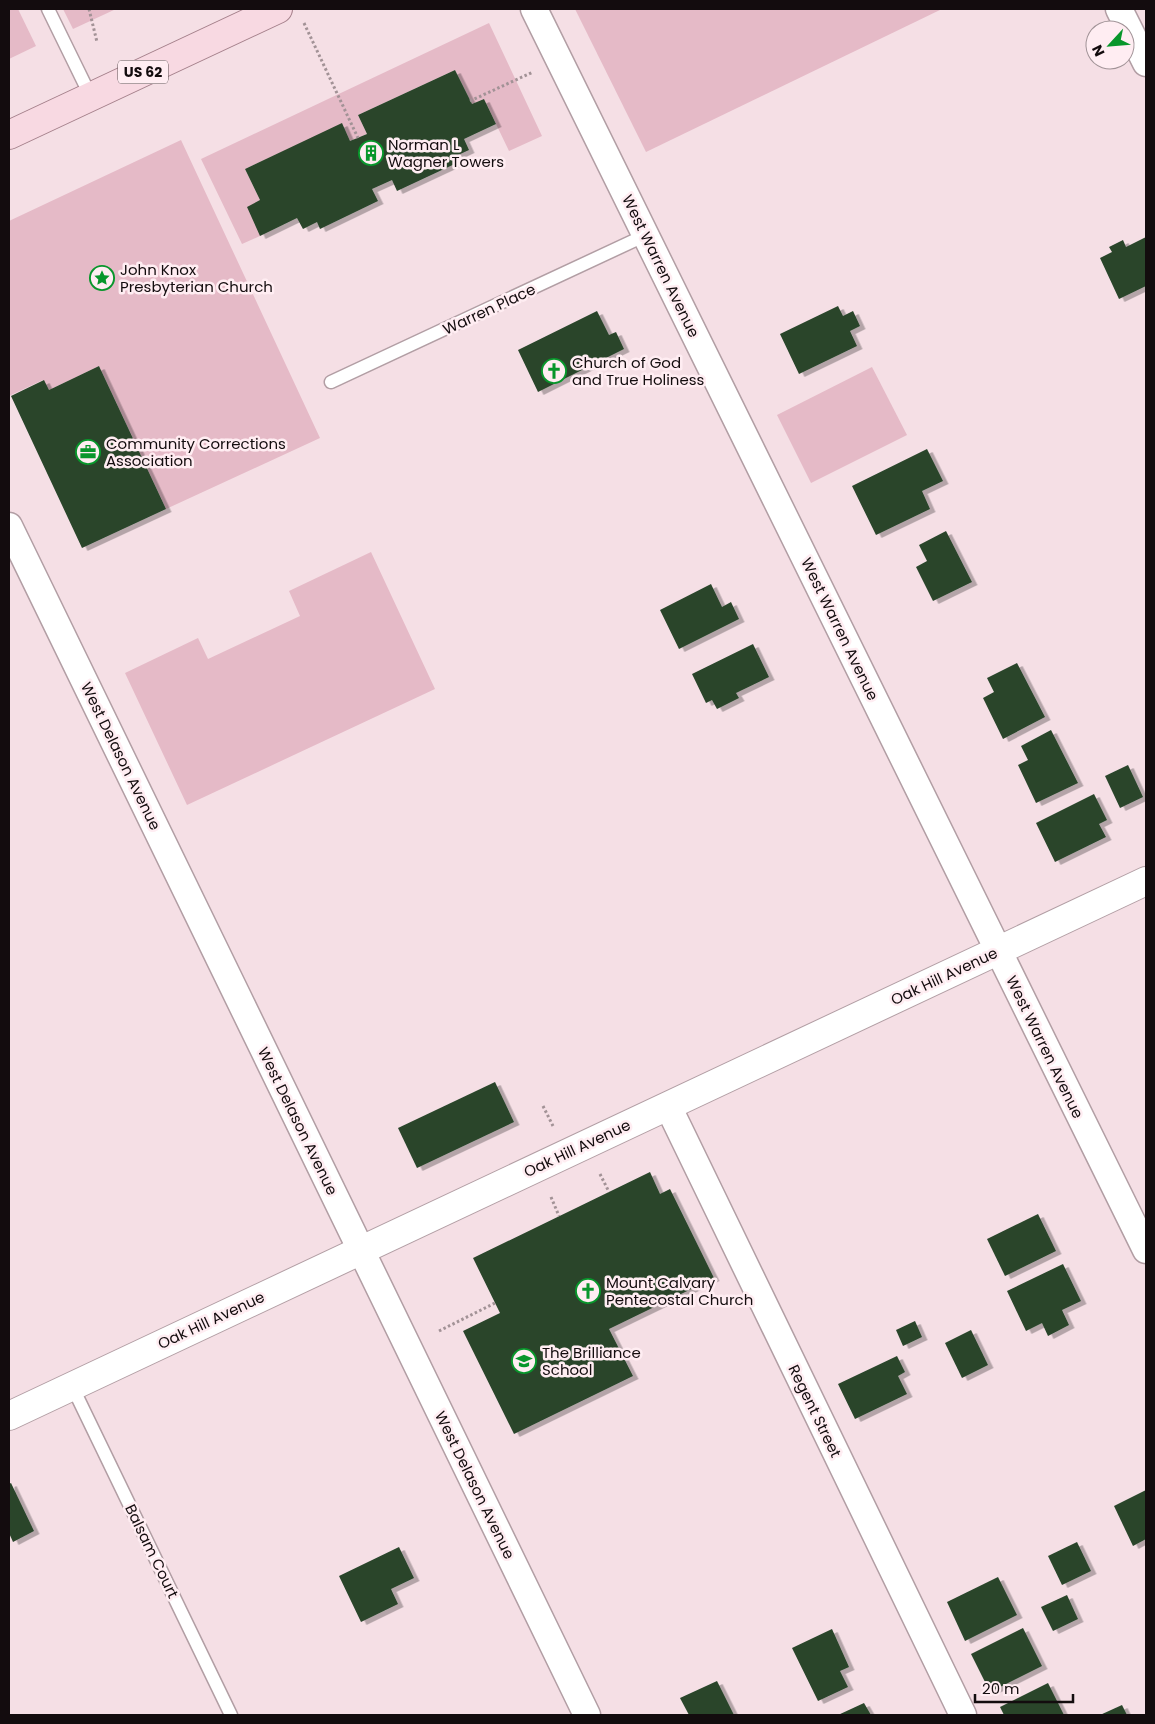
<svg xmlns="http://www.w3.org/2000/svg" width="1155" height="1724" font-family="Poppins,sans-serif">
<style>
.green{fill:#e5bac7}
.building{fill:#29452b;filter:url(#shadow)}
.lines{fill:none;stroke-linecap:round;stroke-linejoin:round}
.lane-casing{stroke:#b29ea4;stroke-width:15}
.street-casing{stroke:#b29ea4;stroke-width:29}
.secondary-casing{stroke:#b29ea4;stroke-width:30}
.primary-casing{stroke:#a5808b;stroke-width:30}
.path{stroke:#a29296;stroke-width:3;stroke-dasharray:2.5 2.5;stroke-linecap:butt}
.lane{stroke:#fff;stroke-width:12}
.street{stroke:#fff;stroke-width:26}
.secondary{stroke:#fff;stroke-width:28}
.primary{stroke:#f8d9e2;stroke-width:28}
.labels{text-anchor:middle;dominant-baseline:central;stroke-width:5;stroke-linejoin:round;paint-order:stroke}
.shield{fill:#ffedf2;stroke:#5a5052;stroke-width:1}
.shield-label{font-size:14px;font-weight:bold;fill:#130c0e}
.poi-label{font-size:15px;fill:#130c0e;stroke:#ffedf2;text-anchor:start}
.street-label{font-size:15px;fill:#130c0e;stroke:#ffedf2}
</style>
<defs>
<filter id="shadow"><feDropShadow dx="5.5" dy="3" stdDeviation="0" flood-color="#0004"/></filter>
</defs>
<rect width="100%" height="100%" fill="#f5dfe5"/>
<g class="green">
<path d="M 9,9 L 18,9 L 36,46 L 9,59 Z"/>
<path d="M 63,9 L 116,9 L 73,29 Z"/>
<path d="M 575,9 L 942,9 L 646,152 Z"/>
<path d="M 489,23 L 542,136 L 509,151 L 484,99 L 472,104 L 455,70 L 358,115 L 367,134 L 350,141 L 342,124 L 245,169 L 260,200 L 260,236 L 242,244 L 201,159 Z"/>
<path d="M 181,140 L 320,438 L 166,509 L 99,366 L 49,390 L 43,380 L 9,396 L 9,221 Z"/>
<path d="M 872,367 L 907,435 L 811,483 L 777,415 Z"/>
<path d="M 371,552 L 435,689 L 187,805 L 125,673 L 198,638 L 208,659 L 300,616 L 289,591 Z"/>
</g>
<g class="building">
<path d="M 455,70 L 472,104 L 484,99 L 496,124 L 464,139 L 469,150 L 456,156 L 459,162 L 397,191 L 392,180 L 372,189 L 378,201 L 320,229 L 317,222 L 303,229 L 297,218 L 260,236 L 247,207 L 260,200 L 245,169 L 342,123 L 350,141 L 367,134 L 358,115 Z"/>
<path d="M 1146,237 L 1146,286 L 1119,299 L 1100,258 L 1112,252 L 1109,247 L 1123,240 L 1126,247 Z"/>
<path d="M 838,306 L 843,316 L 853,311 L 860,326 L 850,331 L 857,346 L 799,374 L 780,334 Z"/>
<path d="M 597,311 L 609,335 L 616,332 L 624,349 L 538,392 L 518,350 Z"/>
<path d="M 99,366 L 166,509 L 82,548 L 11,396 L 44,380 L 49,390 Z"/>
<path d="M 927,449 L 943,481 L 922,491 L 930,509 L 876,535 L 852,486 Z"/>
<path d="M 946,531 L 972,582 L 933,601 L 916,567 L 927,561 L 919,545 Z"/>
<path d="M 711,584 L 722,607 L 731,602 L 739,619 L 679,649 L 660,610 Z"/>
<path d="M 753,644 L 769,677 L 736,693 L 739,698 L 717,709 L 712,700 L 706,703 L 692,674 Z"/>
<path d="M 1017,663 L 1045,717 L 1003,739 L 983,698 L 994,692 L 987,678 Z"/>
<path d="M 1051,730 L 1078,783 L 1036,803 L 1018,765 L 1028,760 L 1021,746 Z"/>
<path d="M 1128,765 L 1143,797 L 1120,808 L 1105,776 Z"/>
<path d="M 1094,794 L 1107,820 L 1099,824 L 1106,837 L 1055,862 L 1036,823 Z"/>
<path d="M 495,1082 L 514,1122 L 417,1168 L 398,1128 Z"/>
<path d="M 650,1172 L 660,1194 L 670,1189 L 714,1278 L 609,1329 L 633,1376 L 514,1434 L 463,1331 L 500,1313 L 473,1258 Z"/>
<path d="M 1038,1214 L 1056,1251 L 1005,1276 L 987,1239 Z"/>
<path d="M 1063,1264 L 1081,1301 L 1062,1310 L 1069,1325 L 1048,1336 L 1042,1323 L 1026,1331 L 1007,1291 Z"/>
<path d="M 915,1321 L 922,1337 L 903,1346 L 896,1330 Z"/>
<path d="M 971,1330 L 988,1365 L 962,1378 L 945,1343 Z"/>
<path d="M 897,1356 L 905,1372 L 898,1376 L 907,1394 L 855,1419 L 838,1384 Z"/>
<path d="M 11,1483 L 34,1531 L 13,1542 L 9,1533 L 9,1484 Z"/>
<path d="M 1146,1490 L 1146,1539 L 1133,1546 L 1114,1506 Z"/>
<path d="M 1077,1542 L 1091,1571 L 1062,1585 L 1048,1556 Z"/>
<path d="M 399,1547 L 414,1578 L 391,1589 L 398,1604 L 361,1622 L 339,1576 Z"/>
<path d="M 998,1577 L 1017,1615 L 965,1641 L 947,1602 Z"/>
<path d="M 1067,1595 L 1078,1619 L 1053,1631 L 1041,1607 Z"/>
<path d="M 1023,1628 L 1042,1666 L 990,1692 L 971,1654 Z"/>
<path d="M 832,1629 L 849,1667 L 840,1671 L 848,1687 L 818,1701 L 792,1648 Z"/>
<path d="M 717,1681 L 734,1715 L 689,1715 L 680,1698 Z"/>
<path d="M 1048,1683 L 1064,1715 L 1004,1715 L 1000,1707 Z"/>
<path d="M 864,1703 L 871,1715 L 838,1715 Z"/>
<path d="M 1122,1705 L 1127,1715 L 1100,1715 Z"/>
</g>
<g class="lines">
<defs>
<g id="lane">
<path d="M 48,9 L 91,97"/>
<path d="M 331,382 L 646,235"/>
<path d="M 72,1386 L 231,1715"/>
</g>
<g id="street">
<path d="M 534,9 L 1146,1250"/>
<path d="M 1119,9 L 1146,63"/>
<path d="M 9,526 L 587,1715"/>
<path d="M 668,1106 L 963,1715"/>
</g>
<path id="secondary" d="M 9,1416 L 1146,881"/>
<path id="primary" d="M 9,135 L 278,9"/>
</defs>
<use href="#lane" class="lane-casing"/>
<use href="#street" class="street-casing"/>
<use href="#secondary" class="secondary-casing"/>
<use href="#primary" class="primary-casing"/>
<g class="path">
<path d="M 89,9 L 97,42"/>
<path d="M 304,23 L 358,138"/>
<path d="M 470,101 L 533,72"/>
<path d="M 543,1106 L 553,1126"/>
<path d="M 600,1174 L 609,1192"/>
<path d="M 551,1197 L 559,1216"/>
<path d="M 439,1331 L 495,1303"/>
</g>
<use href="#lane" class="lane"/>
<use href="#street" class="street"/>
<use href="#secondary" class="secondary"/>
<use href="#primary" class="primary"/>
</g>
<defs>
<symbol id="building-ring" viewBox="-11 -11 22 22"><circle r="9.5" fill="#ffedf2" stroke="#08962b" stroke-width="1.5"/><path d="M-4-6H4V6H1V3H-1V6H-4ZM-2.5-4.3h1.7v1.8h-1.7ZM.8-4.3h1.7v1.8H.8ZM-2.5-1h1.7V.8h-1.7ZM.8-1h1.7V.8H.8Z" fill="#08962b"/></symbol>
<symbol id="sight-ring" viewBox="-11 -11 22 22"><circle r="9.5" fill="#ffedf2" stroke="#08962b" stroke-width="1.5"/><path d="M0-6L1.8-2.2L6-1.7L2.9 1.2L3.7 5.4L0 3.3L-3.7 5.4L-2.9 1.2L-6-1.7L-1.8-2.2Z" fill="#08962b"/></symbol>
<symbol id="church-ring" viewBox="-11 -11 22 22"><circle r="9.5" fill="#ffedf2" stroke="#08962b" stroke-width="1.5"/><path d="M-1.2-6h2.4v3.5h3.3v2.4h-3.3V6h-2.4V-.1h-3.3v-2.4h3.3Z" fill="#08962b"/></symbol>
<symbol id="office-ring" viewBox="-11 -11 22 22"><circle r="9.5" fill="#ffedf2" stroke="#08962b" stroke-width="1.5"/><path d="M-6-3h4V-5.5h4V-3h4V5H-6ZM-1-4.5V-3h2v-1.5ZM-6 0V1H6V0Z" fill="#08962b"/></symbol>
<symbol id="school-ring" viewBox="-11 -11 22 22"><circle r="9.5" fill="#ffedf2" stroke="#08962b" stroke-width="1.5"/><path d="M0-5L7-2L0 1L-7-2ZM-4 1L0 2.5L4 1V4Q0 6-4 4Z" fill="#08962b"/></symbol>
</defs>
<g fill-rule="evenodd">
<use href="#building-ring" x="357" y="139" width="28" height="28"/>
<use href="#sight-ring" x="88" y="264" width="28" height="28"/>
<use href="#church-ring" x="540" y="357" width="28" height="28"/>
<use href="#office-ring" x="74" y="438" width="28" height="28"/>
<use href="#church-ring" x="574" y="1277" width="28" height="28"/>
<use href="#school-ring" x="510" y="1347" width="28" height="28"/>
</g>
<g class="labels">
<rect class="shield" x="118" y="60.5" width="50" height="23" rx="4"/>
<g class="shield-label">
<text x="143" y="72">US 62</text>
</g>
<g class="poi-label">
<text x="388" y="144">Norman L<tspan x="388" dy="17">Wagner Towers</tspan></text>
<text x="120" y="269">John Knox<tspan x="120" dy="17">Presbyterian Church</tspan></text>
<text x="572" y="362">Church of God<tspan x="572" dy="17">and True Holiness</tspan></text>
<text x="106" y="443">Community Corrections<tspan x="106" dy="17">Association</tspan></text>
<text x="606" y="1282">Mount Calvary<tspan x="606" dy="17">Pentecostal Church</tspan></text>
<text x="542" y="1352">The Brilliance<tspan x="542" dy="17">School</tspan></text>
</g>
<g class="street-label">
<text transform="translate(661 266) rotate(64)">West Warren Avenue</text>
<text transform="translate(489 309) rotate(-25)">Warren Place</text>
<text transform="translate(840 629) rotate(64)">West Warren Avenue</text>
<text transform="translate(121 756) rotate(64)">West Delason Avenue</text>
<text transform="translate(944 976) rotate(-25)">Oak Hill Avenue</text>
<text transform="translate(1045 1047) rotate(64)">West Warren Avenue</text>
<text transform="translate(298 1121) rotate(64)">West Delason Avenue</text>
<text transform="translate(577 1148) rotate(-25)">Oak Hill Avenue</text>
<text transform="translate(211 1320) rotate(-25)">Oak Hill Avenue</text>
<text transform="translate(815 1411) rotate(64)">Regent Street</text>
<text transform="translate(475 1485) rotate(64)">West Delason Avenue</text>
<text transform="translate(152 1551) rotate(64)">Balsam Court</text>
</g>
</g>
<rect width="1155" height="1724" fill="none" stroke="#130c0e" stroke-width="20"/>
<g transform="translate(1110 45) rotate(244)"><circle r="24" fill="#ffedf2" stroke="#a19397"/>
<path d="M0-4L9 19L0 12L-9 19Z" fill="#08962b"/>
<text y="-8" font-size="14" font-weight="bold" text-anchor="middle" fill="#130c0e">N</text>
</g>
<path d="M975 1694v8h98v-8" fill="none" stroke="#130c0e" stroke-width="2.5"/>
<text x="982" y="1694" font-size="15" fill="#130c0e" stroke="#ffedf2" stroke-width="4" paint-order="stroke">20 m</text>
</svg>
